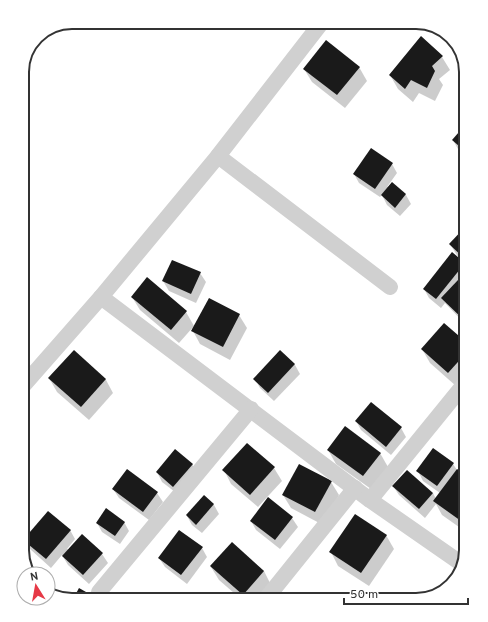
<svg xmlns="http://www.w3.org/2000/svg" width="488" height="622" font-family="Overpass,sans-serif">
<style>
.shadow{fill:#0003}
.building{fill:#1a1a1a}
.lines{fill:none;stroke-linecap:round;stroke-linejoin:round}
.minor{stroke:#d0d0d0;stroke-width:16}
.rim{fill:none;stroke:#333;stroke-width:2}
</style>
<rect width="100%" height="100%" fill="#fff"/>
<g class="shadow">
<path d="M 442,57 L 450,70 L 439,79 L 443,85 L 435,101 L 419,93 L 413,102 L 398,89 L 390,75 Z"/>
<path d="M 359,67 L 367,81 L 345,108 L 312,82 L 304,69 Z"/>
<path d="M 466,125 L 466,156 L 458,149 L 453,140 Z"/>
<path d="M 392,164 L 397,173 L 387,187 L 393,184 L 406,195 L 411,204 L 400,216 L 387,205 L 382,195 L 380,197 L 359,183 L 354,174 Z"/>
<path d="M 466,228 L 466,265 L 464,264 L 466,277 L 460,284 L 466,289 L 466,325 L 445,303 L 441,308 L 429,298 L 424,289 L 460,260 L 450,244 Z"/>
<path d="M 200,273 L 206,282 L 196,303 L 169,291 L 163,281 Z"/>
<path d="M 147,279 L 186,312 L 194,326 L 179,343 L 140,310 L 132,297 Z"/>
<path d="M 239,315 L 247,328 L 230,360 L 200,344 L 193,331 Z"/>
<path d="M 466,344 L 466,375 L 456,386 L 430,363 L 422,349 Z"/>
<path d="M 74,351 L 106,380 L 113,393 L 89,420 L 57,392 L 49,378 Z"/>
<path d="M 280,352 L 295,365 L 300,374 L 274,401 L 260,388 L 255,379 Z"/>
<path d="M 356,421 L 401,428 L 406,437 L 391,455 L 361,430 Z"/>
<path d="M 328,450 L 380,453 L 388,467 L 371,489 L 336,464 Z"/>
<path d="M 192,464 L 197,473 L 179,495 L 162,482 L 157,472 Z"/>
<path d="M 453,464 L 457,470 L 466,477 L 466,532 L 442,515 L 436,504 L 425,518 L 399,495 L 393,486 L 433,493 L 436,499 L 440,493 L 423,481 L 418,471 Z"/>
<path d="M 274,468 L 282,481 L 258,507 L 231,484 L 224,470 Z"/>
<path d="M 331,482 L 339,495 L 323,525 L 291,508 L 283,495 Z"/>
<path d="M 113,489 L 157,493 L 163,502 L 149,520 L 119,498 Z"/>
<path d="M 204,496 L 214,505 L 219,514 L 202,533 L 192,525 L 187,516 Z"/>
<path d="M 292,518 L 298,527 L 280,549 L 256,530 L 251,521 Z"/>
<path d="M 124,522 L 129,531 L 120,544 L 102,532 L 97,523 Z"/>
<path d="M 70,530 L 75,539 L 67,549 L 69,550 L 82,535 L 102,554 L 108,563 L 89,584 L 68,565 L 62,555 L 51,568 L 30,549 L 24,540 Z"/>
<path d="M 386,535 L 394,549 L 369,586 L 338,566 L 331,552 Z"/>
<path d="M 232,544 L 264,571 L 271,585 L 258,600 L 242,600 L 219,580 L 211,567 Z"/>
<path d="M 202,548 L 207,557 L 187,584 L 165,567 L 159,558 Z"/>
<path d="M 48,589 L 51,595 L 48,594 Z"/>
<path d="M 80,589 L 98,600 L 74,600 Z"/>
</g>
<g class="building">
<path d="M 421,36 L 443,56 L 432,66 L 435,71 L 427,88 L 411,80 L 405,89 L 389,75 Z"/>
<path d="M 326,40 L 360,67 L 337,95 L 303,69 Z"/>
<path d="M 466,124 L 466,152 L 452,140 Z"/>
<path d="M 371,148 L 393,163 L 375,189 L 353,174 Z"/>
<path d="M 392,182 L 406,194 L 395,208 L 381,195 Z"/>
<path d="M 466,226 L 466,260 L 449,244 Z"/>
<path d="M 452,252 L 465,263 L 436,299 L 423,289 Z"/>
<path d="M 172,260 L 201,272 L 191,294 L 162,281 Z"/>
<path d="M 147,277 L 187,311 L 171,330 L 131,297 Z"/>
<path d="M 458,280 L 466,288 L 466,322 L 441,298 Z"/>
<path d="M 209,298 L 240,314 L 223,347 L 191,331 Z"/>
<path d="M 444,323 L 466,342 L 466,353 L 448,373 L 421,349 Z"/>
<path d="M 74,350 L 106,379 L 81,407 L 48,378 Z"/>
<path d="M 280,350 L 295,364 L 268,393 L 253,379 Z"/>
<path d="M 371,402 L 402,427 L 386,447 L 355,421 Z"/>
<path d="M 345,426 L 381,453 L 363,476 L 327,450 Z"/>
<path d="M 247,443 L 275,467 L 250,495 L 222,470 Z"/>
<path d="M 433,448 L 454,463 L 437,486 L 416,471 Z"/>
<path d="M 175,449 L 193,464 L 173,487 L 156,472 Z"/>
<path d="M 299,464 L 332,481 L 315,512 L 282,495 Z"/>
<path d="M 127,469 L 158,492 L 143,512 L 112,489 Z"/>
<path d="M 457,469 L 466,475 L 466,514 L 461,521 L 433,501 Z"/>
<path d="M 407,470 L 433,493 L 419,509 L 392,486 Z"/>
<path d="M 204,495 L 214,504 L 196,525 L 186,515 Z"/>
<path d="M 268,497 L 293,517 L 275,540 L 250,521 Z"/>
<path d="M 106,508 L 125,522 L 115,536 L 96,523 Z"/>
<path d="M 48,511 L 71,530 L 46,559 L 23,540 Z"/>
<path d="M 355,514 L 387,535 L 361,573 L 329,552 Z"/>
<path d="M 179,530 L 203,547 L 181,575 L 158,558 Z"/>
<path d="M 82,534 L 103,553 L 83,575 L 62,556 Z"/>
<path d="M 232,542 L 264,571 L 243,595 L 210,566 Z"/>
<path d="M 26,563 L 37,574 L 29,574 Z"/>
<path d="M 79,588 L 100,600 L 73,599 Z"/>
<path d="M 56,590 L 69,600 L 52,595 Z"/>
<path d="M 179,596 L 184,600 L 175,600 Z"/>
</g>
<g class="lines">
<g class="minor">
<path d="M 218,156 L 390,287"/>
<path d="M 101,297 L 370,500 L 462,564"/>
<path d="M 22,387 L 101,297 L 218,156 L 322,22"/>
<path d="M 370,500 L 466,382"/>
<path d="M 99,592 L 251,409"/>
<path d="M 265,600 L 355,488"/>
</g>
</g>
<path d="M0 0H488V622H0ZM72 29H416A43 43 0 0 1 459 72V550A43 43 0 0 1 416 593H72A43 43 0 0 1 29 550V72A43 43 0 0 1 72 29Z" fill="#fff" fill-rule="evenodd"/>
<path class="rim" d="M72 29H416A43 43 0 0 1 459 72V550A43 43 0 0 1 416 593H72A43 43 0 0 1 29 550V72A43 43 0 0 1 72 29Z"/>
<g transform="translate(36 586) rotate(349)"><circle r="19" fill="#ffffff" stroke="#adadad"/>
<path d="M0-3L7 15L0 10L-7 15Z" fill="#e63946"/>
<text y="-6" font-size="11" font-weight="bold" text-anchor="middle" fill="#333333">N</text>
</g>
<path d="M344 598v6h124v-6" fill="none" stroke="#333333" stroke-width="2"/>
<text x="350" y="598" font-size="12" fill="#333333" stroke="#ffffff" stroke-width="3" paint-order="stroke">50 m</text>
</svg>
